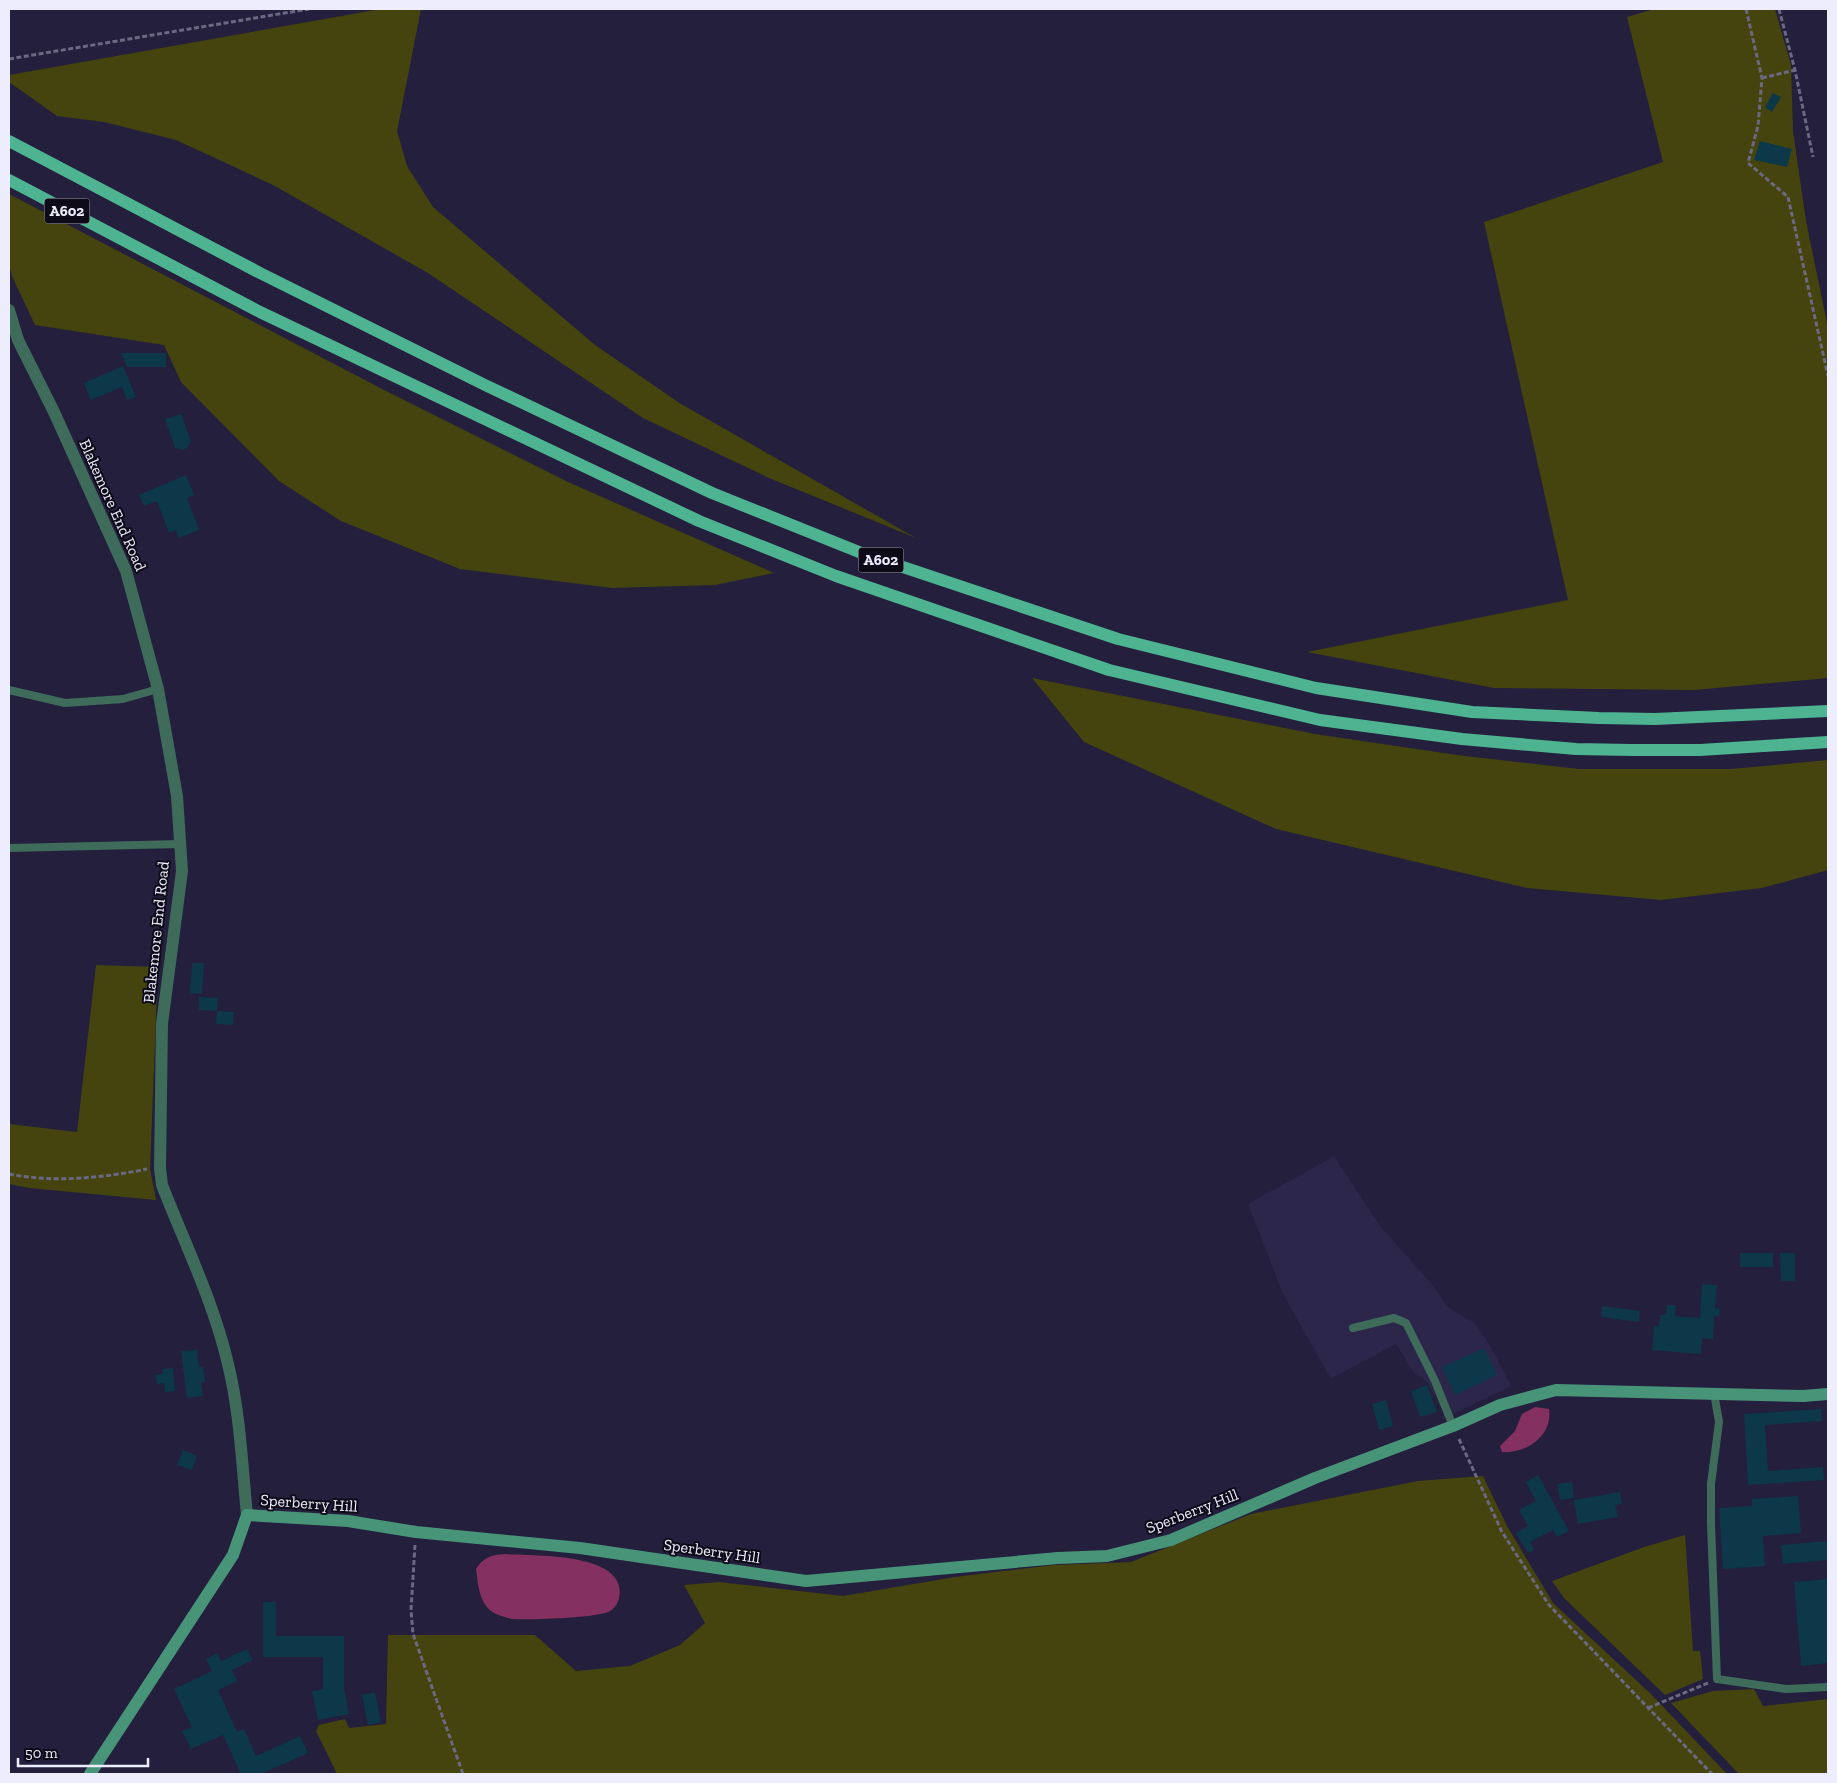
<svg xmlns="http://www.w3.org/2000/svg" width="1837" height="1783" font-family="'Zilla Slab',serif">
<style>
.built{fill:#2b264a}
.green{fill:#45440e}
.water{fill:#843161}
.building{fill:#0d3849}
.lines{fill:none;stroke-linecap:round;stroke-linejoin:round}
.path{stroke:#6b6881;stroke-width:3;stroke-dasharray:5 2.5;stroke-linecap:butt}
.lane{stroke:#3e6b5a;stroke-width:8}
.street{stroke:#3e6b5a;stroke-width:12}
.secondary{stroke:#489479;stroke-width:12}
.primary{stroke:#4db390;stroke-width:12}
.labels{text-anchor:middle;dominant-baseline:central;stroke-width:4;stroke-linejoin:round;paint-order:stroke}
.shield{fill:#0d0b18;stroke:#aaa9b8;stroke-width:1}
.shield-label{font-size:15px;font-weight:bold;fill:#eeedfd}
.street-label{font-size:16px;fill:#eeedfd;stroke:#0d0b18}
</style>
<rect width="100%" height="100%" fill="#231f3d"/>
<path class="built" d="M 1334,1156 L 1381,1227 L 1430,1282 L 1448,1307 L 1475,1323 L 1490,1345 L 1511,1386 L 1441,1420 L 1444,1413 L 1427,1382 L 1414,1373 L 1396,1344 L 1331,1379 L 1283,1294 L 1248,1204 Z"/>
<g class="green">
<path d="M 381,9 L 421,9 L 397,131 L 407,166 L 433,207 L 595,345 L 681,404 L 916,538 L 769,478 L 643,418 L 428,273 L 273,185 L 176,140 L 104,122 L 57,116 L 9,82 L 9,75 Z"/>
<path d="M 1655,9 L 1775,9 L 1791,65 L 1793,131 L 1806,221 L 1828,328 L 1828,678 L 1694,690 L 1494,688 L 1307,652 L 1568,600 L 1484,222 L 1663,162 L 1627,17 Z"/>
<path d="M 9,194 L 384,390 L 568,482 L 774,573 L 715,585 L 612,588 L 460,569 L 341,521 L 279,481 L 181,382 L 164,345 L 35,325 L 12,276 L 9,264 Z"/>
<path d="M 1032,678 L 1315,734 L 1457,755 L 1579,769 L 1731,769 L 1828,760 L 1828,870 L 1762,888 L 1661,900 L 1527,888 L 1276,829 L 1084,742 Z"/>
<path d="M 96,965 L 158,967 L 150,1169 L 156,1200 L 29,1188 L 9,1184 L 9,1124 L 77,1132 Z"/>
<path d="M 1483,1476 L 1507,1526 L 1553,1603 L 1651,1694 L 1727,1774 L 337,1774 L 316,1731 L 319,1725 L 345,1719 L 349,1728 L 386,1724 L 388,1635 L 535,1635 L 576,1671 L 630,1666 L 680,1645 L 705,1623 L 684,1585 L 719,1582 L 843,1596 L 955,1577 L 1054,1565 L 1131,1562 L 1251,1514 L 1418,1481 Z"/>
<path d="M 1685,1535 L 1693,1651 L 1700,1651 L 1703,1679 L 1665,1695 L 1564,1598 L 1552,1581 L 1644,1547 Z"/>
<path d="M 1754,1689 L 1763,1706 L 1828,1699 L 1828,1774 L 1739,1774 L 1671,1703 L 1713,1691 Z"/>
</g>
<g class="water">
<path d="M 1535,1407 L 1549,1409 C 1553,1436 1526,1454 1502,1452 L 1500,1446 L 1515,1431 L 1522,1414 Z"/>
<path d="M 505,1554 C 534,1556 629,1552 619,1598 C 618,1603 614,1610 608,1612 C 592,1618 531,1620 512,1619 C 507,1618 496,1615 491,1611 C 479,1601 478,1584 476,1569 C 484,1557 491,1555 505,1554 Z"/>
</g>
<g class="building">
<path d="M 1773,93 L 1781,97 L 1772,112 L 1765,107 Z"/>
<path d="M 1760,141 L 1792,149 L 1787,167 L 1754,160 Z"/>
<path d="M 121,353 L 166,353 L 166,367 L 127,367 Z"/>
<path d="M 123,366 L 136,397 L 127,400 L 122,387 L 91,400 L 84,383 Z"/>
<path d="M 181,414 L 191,442 L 187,448 L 182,450 L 175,448 L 165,419 Z"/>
<path d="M 186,475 L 194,495 L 187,498 L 199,530 L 179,538 L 176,530 L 169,533 L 157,501 L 144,506 L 139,495 Z"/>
<path d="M 192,963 L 204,963 L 202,994 L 190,993 Z"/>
<path d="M 199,997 L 218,998 L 217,1011 L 234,1012 L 233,1025 L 216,1024 L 217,1011 L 199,1010 Z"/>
<rect x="1740" y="1253" width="33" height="14"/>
<path d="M 1780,1253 L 1795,1253 L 1795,1281 L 1781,1281 Z"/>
<path d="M 1702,1284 L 1717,1285 L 1715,1308 L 1720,1309 L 1719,1317 L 1714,1316 L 1713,1339 L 1702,1338 L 1701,1354 L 1652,1350 L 1654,1326 L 1659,1326 L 1660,1315 L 1666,1315 L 1667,1305 L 1676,1305 L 1675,1316 L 1700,1318 Z"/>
<path d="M 1602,1306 L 1640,1311 L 1639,1322 L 1601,1317 Z"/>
<path d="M 1484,1348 L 1497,1375 L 1455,1395 L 1442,1367 Z"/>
<path d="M 197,1350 L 199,1367 L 203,1367 L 205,1382 L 201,1382 L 203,1396 L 187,1398 L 181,1351 Z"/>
<path d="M 173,1368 L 175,1391 L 165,1392 L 164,1383 L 157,1384 L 155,1375 L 163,1374 L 162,1369 Z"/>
<path d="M 1427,1385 L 1437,1412 L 1420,1417 L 1411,1391 Z"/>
<path d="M 1386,1400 L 1393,1426 L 1379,1430 L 1372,1404 Z"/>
<path d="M 1821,1409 L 1822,1421 L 1765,1425 L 1768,1471 L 1823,1467 L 1824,1480 L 1748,1485 L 1744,1414 Z"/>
<path d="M 183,1450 L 197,1456 L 192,1470 L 177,1465 Z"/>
<path d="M 1538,1475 L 1569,1531 L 1557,1537 L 1553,1530 L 1530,1542 L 1534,1550 L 1528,1553 L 1516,1533 L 1528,1526 L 1519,1510 L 1536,1501 L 1526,1482 Z"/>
<path d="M 1572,1482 L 1574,1498 L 1560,1500 L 1557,1484 Z"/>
<path d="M 1620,1492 L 1622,1504 L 1615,1505 L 1618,1517 L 1578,1524 L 1574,1500 Z"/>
<path d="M 1798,1496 L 1801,1533 L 1763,1536 L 1765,1566 L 1723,1569 L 1719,1508 L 1752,1506 L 1752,1499 Z"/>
<path d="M 1828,1541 L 1828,1560 L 1783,1564 L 1781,1545 Z"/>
<path d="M 1828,1579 L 1828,1663 L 1801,1666 L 1794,1582 Z"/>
<path d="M 263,1602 L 276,1602 L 276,1636 L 344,1636 L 344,1688 L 349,1714 L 318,1720 L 312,1691 L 323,1689 L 323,1657 L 263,1657 Z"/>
<path d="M 247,1649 L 253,1660 L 232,1670 L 237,1681 L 218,1690 L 237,1732 L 244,1729 L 256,1756 L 300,1736 L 308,1753 L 261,1774 L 241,1774 L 223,1735 L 191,1749 L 182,1731 L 192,1727 L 174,1689 L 212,1671 L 206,1659 L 217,1653 L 221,1661 Z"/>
<path d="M 375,1692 L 381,1722 L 368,1725 L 362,1695 Z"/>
</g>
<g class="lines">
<g class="path">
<path d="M 1746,9 L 1762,78 L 1758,126 L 1748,163 L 1788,197 L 1828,376"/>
<path d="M 1779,9 L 1795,70 L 1813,157"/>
<path d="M 9,59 L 309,9"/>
<path d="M 1762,78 L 1795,70"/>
<path d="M 9,1174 C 53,1183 103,1178 147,1169"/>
<path d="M 1459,1439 L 1502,1532 L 1549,1605 L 1712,1774"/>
<path d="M 415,1545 L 411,1610 L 413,1634 L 463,1774"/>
<path d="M 1648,1708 L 1708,1683"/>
</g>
<g class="lane">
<path d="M 9,690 L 65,703 L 123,699 L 158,689"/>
<path d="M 9,848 L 180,844"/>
<path d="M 1353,1328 L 1394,1318 L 1406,1323 L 1435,1381 L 1453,1426"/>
<path d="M 1714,1393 L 1719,1422 L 1711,1484 L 1711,1524 L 1717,1679 L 1786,1689 L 1828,1687"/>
</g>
<path class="street" d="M 9,310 L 18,340 L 54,412 L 126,571 L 158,689 L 177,796 L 182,871 L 162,1024 L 160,1168 L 162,1185 C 185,1244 214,1303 228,1364 C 240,1413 242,1464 247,1515"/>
<path class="secondary" d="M 90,1774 L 233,1555 L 247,1515 L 348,1521 L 416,1532 L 580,1548 L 806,1581 L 1058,1558 L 1107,1556 L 1171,1540 L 1315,1478 L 1453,1426 L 1500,1405 L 1556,1390 L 1803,1396 L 1828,1394"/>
<g class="primary">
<path d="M 9,141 L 260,273 L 485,385 L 712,493 L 864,554 L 1118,639 L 1316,688 L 1472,712 L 1599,718 L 1655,719 L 1828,711"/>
<path d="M 9,180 L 260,312 L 699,521 L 836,576 L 1109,670 L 1320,720 L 1462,739 L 1576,749 L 1631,750 L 1700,750 L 1828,742"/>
</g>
</g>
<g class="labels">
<g class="shield">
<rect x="44.5" y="198.5" width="45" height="25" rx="4"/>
<rect x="858.5" y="547.5" width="45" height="25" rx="4"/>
</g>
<g class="shield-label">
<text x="67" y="211">A602</text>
<text x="881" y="560">A602</text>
</g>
<g class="street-label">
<text transform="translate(113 505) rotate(66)">Blakemore End Road</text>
<text transform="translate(156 932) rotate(-84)">Blakemore End Road</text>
<text transform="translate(309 1503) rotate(4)">Sperberry Hill</text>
<text transform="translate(1192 1511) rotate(-21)">Sperberry Hill</text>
<text transform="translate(712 1551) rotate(8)">Sperberry Hill</text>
</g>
</g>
<rect width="1837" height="1783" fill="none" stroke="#eeedfd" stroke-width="20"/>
<path d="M18 1758v8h130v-8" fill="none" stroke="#eeedfd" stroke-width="2.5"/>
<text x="25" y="1758" font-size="15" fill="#eeedfd" stroke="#0d0b18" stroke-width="4" paint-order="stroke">50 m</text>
</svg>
